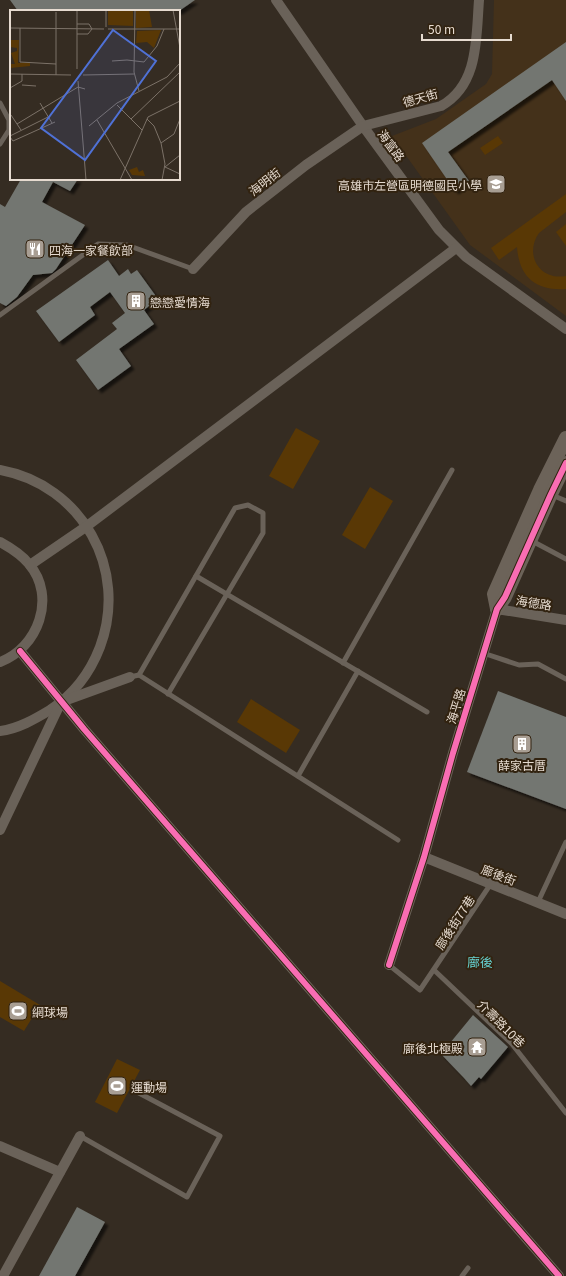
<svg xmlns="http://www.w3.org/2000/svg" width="566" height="1276" font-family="Georgia,'Noto Sans TC',serif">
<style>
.built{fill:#44311a}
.green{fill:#593805}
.building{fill:#737671;filter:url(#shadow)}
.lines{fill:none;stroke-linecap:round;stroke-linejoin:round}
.lane{stroke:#6a6259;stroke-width:5}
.street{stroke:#6a6259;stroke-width:10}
.secondary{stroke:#6c6359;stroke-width:14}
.cycleway-casing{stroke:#322310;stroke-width:8}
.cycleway{stroke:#f96db3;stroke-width:6}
.labels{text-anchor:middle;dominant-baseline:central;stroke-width:4;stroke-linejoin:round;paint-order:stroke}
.street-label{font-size:12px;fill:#e6dbd0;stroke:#322310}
.poi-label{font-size:12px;fill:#e6dbd0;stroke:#322310;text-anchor:start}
.neighbourhood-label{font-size:13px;fill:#66d3d2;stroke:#322310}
.inset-road{fill:none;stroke:#7c7268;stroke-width:1}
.view{fill:#4f71d6;fill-opacity:0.15;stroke:#4f71d6;stroke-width:2}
.inset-edge{fill:none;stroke:#e6dbd0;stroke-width:2}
</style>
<defs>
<filter id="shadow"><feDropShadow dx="3.5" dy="3.5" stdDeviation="1" flood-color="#0009"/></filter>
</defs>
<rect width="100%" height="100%" fill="#352c22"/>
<path class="built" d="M 494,0 L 566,0 L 566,316 L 470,245 L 392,136 L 436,119 L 486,84 L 492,74 Z"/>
<g class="green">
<path d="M 498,136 L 503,143 L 485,155 L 480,148 Z"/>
<path d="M 566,194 L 566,212 L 539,233 C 524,254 539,281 566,276 L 566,289 C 536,291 519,277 517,247 L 499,260 L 491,248 Z"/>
<path d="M 566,224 L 566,246 L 556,232 Z"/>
<path d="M 296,428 L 320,441 L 293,489 L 269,476 Z"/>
<path d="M 370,487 L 393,501 L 365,549 L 342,535 Z"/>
<path d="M 251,699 L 300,730 L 286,753 L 237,722 Z"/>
<path d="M 0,981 L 40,1005 L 24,1031 L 0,1017 Z"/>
<path d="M 117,1059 L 140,1070 L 117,1113 L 95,1102 Z"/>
</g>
<g class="building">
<path d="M 10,0 L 195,0 L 179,11 L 18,11 Z"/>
<path d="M 566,42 L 566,101 L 552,80 L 448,152 L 469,181 L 455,191 L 422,143 Z"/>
<path d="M 21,179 L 78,179 L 70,191 L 53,182 L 42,202 L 85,225 L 56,269 L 52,273 L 33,275 L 17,297 L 6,306 L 0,303 L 0,204 L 5,207 Z"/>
<path d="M 108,260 L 119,276 L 128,269 L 131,274 L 137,270 L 158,299 L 144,310 L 154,324 L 119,349 L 131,366 L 98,390 L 76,360 L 117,329 L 112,323 L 125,313 L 110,292 L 90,307 L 95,315 L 59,342 L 36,311 Z"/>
<path d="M 498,691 L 566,717 L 566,809 L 467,772 Z"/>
<path d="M 473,1015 L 508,1047 L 481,1079 L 479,1077 L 471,1086 L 464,1078 L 441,1054 Z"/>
<path d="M 77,1207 L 105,1222 L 75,1276 L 39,1276 Z"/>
</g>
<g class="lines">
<g class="lane">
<path d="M 0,103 L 9,120 L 9,130 L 0,144"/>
<path d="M 0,315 L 98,244 L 127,245 L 193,269"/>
<path d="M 552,495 L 566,501"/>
<path d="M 532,541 L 566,559"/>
<path d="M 196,576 L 427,712"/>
<path d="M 483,653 L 519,665 L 538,664 L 566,679"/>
<path d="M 343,663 L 452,470"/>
<path d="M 139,675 L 398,840"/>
<path d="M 130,677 L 139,675 L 235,508 L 248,505 L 263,513 L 263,533 L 168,694"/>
<path d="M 298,776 L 358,671"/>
<path d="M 538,902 L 566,842"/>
<path d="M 389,965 L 420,990 L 490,885"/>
<path d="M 434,970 L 512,1044 L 566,1113"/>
<path d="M 80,1136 L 187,1197 L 220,1136 L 137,1092"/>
<path d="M 462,1276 L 468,1268"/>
</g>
<g class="street">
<path d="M 276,0 L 363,126 L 439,230 L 466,257 L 566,329"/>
<path d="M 193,269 L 246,212 L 306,165 L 363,126 L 441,106 C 479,85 476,38 479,0"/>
<path d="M 0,470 C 82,485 129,569 100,647 C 90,673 73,695 50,710 C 35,719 18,729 0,731"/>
<path d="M 0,542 C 11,548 21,554 29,564 C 57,597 38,648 0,662"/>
<path d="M 30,565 L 87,526 L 456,248"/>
<path d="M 20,651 L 84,729 L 559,1276"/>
<path d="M 0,830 L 61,702 L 130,677"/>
<path d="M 424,857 L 566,914"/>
<path d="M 389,965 L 424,857 L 453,753 L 497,609 L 566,620"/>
<path d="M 0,1146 L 60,1172"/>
<path d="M 3,1276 L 80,1136"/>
</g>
<g class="secondary">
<path d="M 497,609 L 494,594 L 540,490 L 566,438"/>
<path d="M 497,609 L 505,597 L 551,494 L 566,463"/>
</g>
<defs>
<g id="cycleway">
<path d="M 20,651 L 84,729 L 559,1276"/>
<path d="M 389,965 L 424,857 L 453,753 L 497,609 L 505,597 L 551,494 L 566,463"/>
</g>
</defs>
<use href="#cycleway" class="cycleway-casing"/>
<use href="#cycleway" class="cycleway"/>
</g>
<defs>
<symbol id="school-square" viewBox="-11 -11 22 22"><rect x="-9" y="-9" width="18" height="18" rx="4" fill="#a89e93" stroke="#322310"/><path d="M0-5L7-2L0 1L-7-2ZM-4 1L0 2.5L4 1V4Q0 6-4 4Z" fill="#fff"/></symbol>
<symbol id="restaurant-square" viewBox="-11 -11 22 22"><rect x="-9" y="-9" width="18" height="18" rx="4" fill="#a89e93" stroke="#322310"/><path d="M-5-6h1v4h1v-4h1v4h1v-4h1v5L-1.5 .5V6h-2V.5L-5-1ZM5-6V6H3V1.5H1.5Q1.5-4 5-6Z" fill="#fff"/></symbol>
<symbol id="building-square" viewBox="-11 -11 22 22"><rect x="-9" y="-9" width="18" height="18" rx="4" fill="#a89e93" stroke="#322310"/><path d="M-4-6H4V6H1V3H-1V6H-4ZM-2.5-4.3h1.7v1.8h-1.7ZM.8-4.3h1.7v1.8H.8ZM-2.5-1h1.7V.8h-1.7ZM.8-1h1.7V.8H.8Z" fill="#fff"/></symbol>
<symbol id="stadium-square" viewBox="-11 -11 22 22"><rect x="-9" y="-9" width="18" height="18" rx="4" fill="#a89e93" stroke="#322310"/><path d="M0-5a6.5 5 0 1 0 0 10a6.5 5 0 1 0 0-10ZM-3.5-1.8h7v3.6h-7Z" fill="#fff"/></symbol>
<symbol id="temple-square" viewBox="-11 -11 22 22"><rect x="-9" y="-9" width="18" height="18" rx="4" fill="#a89e93" stroke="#322310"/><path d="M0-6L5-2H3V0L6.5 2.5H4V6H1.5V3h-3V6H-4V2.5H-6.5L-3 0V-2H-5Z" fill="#fff"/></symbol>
</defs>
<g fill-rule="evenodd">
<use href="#school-square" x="485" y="173" width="22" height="22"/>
<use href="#restaurant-square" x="24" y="238" width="22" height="22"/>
<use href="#building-square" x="125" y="290" width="22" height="22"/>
<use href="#building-square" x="511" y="733" width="22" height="22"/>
<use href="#stadium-square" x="7" y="1000" width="22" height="22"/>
<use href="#temple-square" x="466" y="1036" width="22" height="22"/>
<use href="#stadium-square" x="106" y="1075" width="22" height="22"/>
</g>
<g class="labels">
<g class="street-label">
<text transform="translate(420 97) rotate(-16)">德天街</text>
<text transform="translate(392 145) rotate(54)">海富路</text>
<text transform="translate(264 181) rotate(-38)">海明街</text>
<text transform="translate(534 602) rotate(9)">海德路</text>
<text transform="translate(455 706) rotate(-73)">海平路</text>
<text transform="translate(499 874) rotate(21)">廍後街</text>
<text transform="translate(454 922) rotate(-57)">廍後街77巷</text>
<text transform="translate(502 1023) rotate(45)">介壽路10巷</text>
</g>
<g class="poi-label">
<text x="482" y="184" text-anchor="end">高雄市左營區明德國民小學</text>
<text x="49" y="249">四海一家餐飲部</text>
<text x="150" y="301">戀戀愛情海</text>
<text x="522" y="764" text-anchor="middle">薛家古厝</text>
<text x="32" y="1011">網球場</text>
<text x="463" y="1047" text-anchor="end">廍後北極殿</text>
<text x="131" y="1086">運動場</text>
</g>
<g class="neighbourhood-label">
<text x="480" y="961">廍後</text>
</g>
</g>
<g transform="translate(10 10)">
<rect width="170" height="170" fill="#352c22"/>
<path d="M 98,0 L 123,0 L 123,16 L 98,15 ZM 126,0 L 139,0 L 142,17 L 126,18 ZM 151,20 L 144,38 L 137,32 L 126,33 L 127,21 ZM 0,30 L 9,30 L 8,53 L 20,52 L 20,56 L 0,58 L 0,54 L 5,54 L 1,43 L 7,41 L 7,38 L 0,37 ZM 127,157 L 129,162 L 133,160 L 135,166 L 122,165 L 119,160 Z" fill="#593805"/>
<path class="inset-road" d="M 67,0 L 67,59M 96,0 L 96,17M 125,0 L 124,62 L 129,81M 163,0 L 170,38M 67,14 L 79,14 L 82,19 L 78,24 L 67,24M 0,18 L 94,19M 10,18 L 10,52 L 46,54M 98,19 L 170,19M 102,51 L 117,50 L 134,52 L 147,36 L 154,19M 0,64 L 61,65M 46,65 L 46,2M 73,65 L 124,64M 68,71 L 76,170M 12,75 L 26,76M 0,78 L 12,71 L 12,64M 30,93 L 42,113M 107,95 L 132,120M 1,105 L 11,120M 121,109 L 170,62M 137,109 L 144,116 L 151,133 L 155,154 L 152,170M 87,110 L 122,170M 7,114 L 68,77 L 75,79M 79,116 L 107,93 L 157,67 L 170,53M 0,126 L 38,107M 0,127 L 3,131 L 45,112M 151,133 L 164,124 L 170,109M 155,157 L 170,145M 155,157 L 170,164M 110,170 L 138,107 L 170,91"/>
<path class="view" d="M 103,20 L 146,51 L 75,150 L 31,118 Z"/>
<rect width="170" height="170" class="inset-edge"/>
</g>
<path d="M422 34v6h89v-6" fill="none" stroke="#e6dbd0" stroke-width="2"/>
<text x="428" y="34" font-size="12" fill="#e6dbd0" stroke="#322310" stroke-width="3" paint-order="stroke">50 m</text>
</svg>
